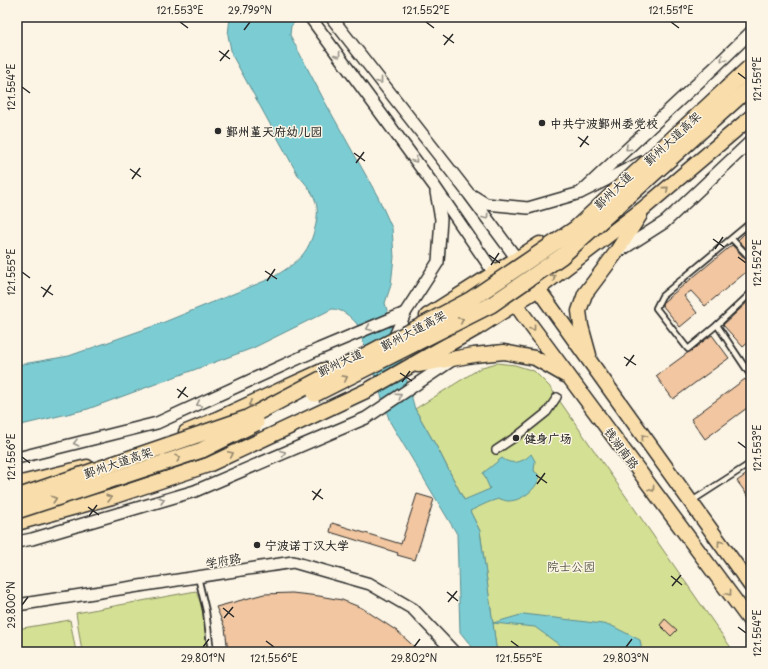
<svg xmlns="http://www.w3.org/2000/svg" width="768" height="669" font-family="'Playpen Sans','LXGW WenKai TC',sans-serif">
<style>
.green{fill:#d4e093;stroke:#80865f}
.water{fill:#7ccdd3;stroke:#5c8c90}
.building{fill:#f1c6a0;stroke:#2b2b2b}
.lines{fill:none;stroke-linecap:round;stroke-linejoin:round}
.service-casing{stroke:#2b2b2b;stroke-width:8}
.pedestrian-casing{stroke:#2b2b2b;stroke-width:10}
.tertiary-casing{stroke:#2b2b2b;stroke-width:14}
.primary-casing{stroke:#2b2b2b;stroke-width:17}
.service{stroke:#fcf5e5;stroke-width:4.5}
.pedestrian{stroke:#fcf5e5;stroke-width:7}
.tertiary{stroke:#fcf5e5;stroke-width:11}
.primary{stroke:#f9deab;stroke-width:14}
.trunk-bridge-casing{stroke:#2b2b2b;stroke-width:18;stroke-linecap:butt}
.trunk-bridge{stroke:#f9deab;stroke-width:15}
.oneway{stroke:#949088}
.oneway2{stroke:#92846b}
.ticks{fill:none;stroke:#2b2b2b;stroke-width:1.5}
.poi-dot{fill:#2b2b2b;stroke:#fcf5e5;stroke-width:1.5}
.labels{text-anchor:middle;dominant-baseline:central;stroke-width:3;stroke-linejoin:round;paint-order:stroke}
.poi-label{font-size:12px;font-weight:bold;fill:#2b2b2b;stroke:#fcf5e5;text-anchor:start}
.street-label{font-size:12px;fill:#2b2b2b;stroke:#fcf5e5}
.park-label{font-size:12px;fill:#555845;stroke:#fcf5e5}
.neatline{fill:none;stroke:#2b2b2b;stroke-width:1.5}
.ticks-label{font-size:10px;text-anchor:middle;fill:#2b2b2b}
</style>
<rect width="100%" height="100%" fill="#fcf5e5"/>
<filter id="ink" filterUnits="userSpaceOnUse"><feTurbulence type="fractalNoise" baseFrequency=".025" numOctaves="2"/><feDisplacementMap in="SourceGraphic" scale="8" xChannelSelector="R" yChannelSelector="G"/><feConvolveMatrix kernelMatrix="1 2 1 2 8 2 1 2 1" color-interpolation-filters="sRGB"/></filter>
<g filter="url(#ink)">
<g class="green">
<path d="M 497,363 L 515,365 L 534,371 L 550,387 L 734,652 L 499,652 L 496,647 L 480,531 L 439,451 L 415,409 L 482,367 Z"/>
<path d="M 196,591 L 202,606 L 208,652 L 82,652 L 76,613 Z"/>
<path d="M 70,620 L 76,652 L 17,652 L 17,629 Z"/>
</g>
<path class="water" d="M 230,17 L 300,17 L 291,26 L 290,35 L 325,102 L 378,197 L 392,228 L 394,257 L 391,285 L 385,303 L 415,409 L 439,451 L 464,500 L 490,489 L 483,473 L 502,458 C 511,466 524,462 531,454 L 535,461 L 534,471 L 540,476 C 537,489 522,501 508,501 C 505,501 502,499 499,499 C 489,501 479,507 470,511 L 480,531 L 493,623 L 524,614 L 610,625 L 640,640 L 642,652 L 569,652 L 535,627 L 493,623 L 496,647 L 499,652 L 476,652 L 460,632 L 457,534 L 390,422 L 357,324 C 350,316 342,309 332,309 L 253,348 L 88,409 L 17,426 L 17,365 L 69,356 L 162,323 L 272,278 C 283,271 296,264 304,253 C 312,243 319,219 317,207 C 315,194 306,184 298,175 L 232,55 L 228,35 Z"/>
<g class="building">
<path d="M 751,227 L 751,254 L 738,240 Z"/>
<path d="M 732,245 L 748,262 L 751,263 L 751,268 L 705,306 L 691,291 L 684,296 L 697,313 L 680,327 L 662,305 L 662,303 Z"/>
<path d="M 751,299 L 751,340 L 743,347 L 723,325 Z"/>
<path d="M 712,335 L 729,358 L 673,399 L 656,376 Z"/>
<path d="M 745,379 L 751,388 L 751,405 L 705,439 L 691,419 Z"/>
<path d="M 751,471 L 751,500 L 737,481 Z"/>
<path d="M 417,494 L 434,499 L 415,560 L 397,555 L 398,553 L 330,532 L 332,523 L 401,544 Z"/>
<path d="M 292,593 L 319,596 L 342,600 L 362,608 L 397,631 L 420,652 L 228,652 L 225,628 L 216,607 L 264,594 Z"/>
<path d="M 665,619 L 677,630 L 671,636 L 660,625 Z"/>
</g>
<g class="lines">
<defs>
<g id="service">
<path d="M 732,239 L 751,259"/>
<path d="M 751,293 L 717,325 L 747,370 L 751,366"/>
<path d="M 717,325 L 688,349 L 656,308 L 662,296 L 751,222"/>
<path d="M 747,370 L 751,376"/>
<path d="M 692,501 L 751,463"/>
<path d="M 198,577 L 206,611 L 211,652"/>
</g>
<path id="pedestrian" d="M 496,450 L 517,436 L 547,412 L 557,397"/>
<g id="tertiary">
<path d="M 310,17 L 435,187 L 494,273"/>
<path d="M 331,17 L 469,194 L 517,259"/>
<path d="M 580,193 L 715,67 L 751,32"/>
<path d="M 473,196 L 486,204 L 528,208 L 580,193 L 642,162"/>
<path d="M 618,252 L 665,222 L 751,141"/>
<path d="M 395,336 L 405,313 L 438,262 L 441,219 L 436,192"/>
<path d="M 17,458 L 157,423 L 319,349 L 405,313"/>
<path d="M 17,542 L 32,539 L 195,491 L 366,418 L 451,361"/>
<path d="M 17,605 L 293,562 L 370,584 L 413,609 L 454,652"/>
</g>
<g id="primary">
<path d="M 533,282 L 751,586"/>
<path d="M 510,296 L 524,316 L 751,622"/>
<path d="M 427,316 L 540,244"/>
<path d="M 589,355 L 581,326 L 579,311 L 585,294 L 615,254 L 640,215"/>
<path d="M 418,365 L 474,355 L 504,352 L 535,358 L 565,375"/>
<path d="M 186,432 L 208,423 L 324,370"/>
<path d="M 17,484 L 87,467"/>
<path d="M 17,523 L 112,497 L 208,465 L 368,390 L 477,328 L 538,289 L 644,208 L 751,117"/>
</g>
</defs>
<use href="#service" class="service-casing"/>
<use href="#pedestrian" class="pedestrian-casing"/>
<use href="#tertiary" class="tertiary-casing"/>
<use href="#primary" class="primary-casing"/>
<use href="#service" class="service"/>
<use href="#pedestrian" class="pedestrian"/>
<use href="#tertiary" class="tertiary"/>
<use href="#primary" class="primary"/>
<defs>
<g id="trunk-bridge">
<path d="M 315,394 L 491,305 L 562,256 L 751,86"/>
<path d="M 17,497 L 247,418 L 470,300 L 575,229 L 751,66"/>
<path d="M 17,511 L 202,450 L 256,423"/>
</g>
</defs>
<use href="#trunk-bridge" class="trunk-bridge-casing"/>
<use href="#trunk-bridge" class="trunk-bridge"/>
</g>
<defs><path id="oneway-chevron" d="M-2-3.5L2.5 0L-2 3.5" fill="none" stroke-width="1.6" stroke-linecap="round" stroke-linejoin="round"/></defs>
<g class="oneway">
<use href="#oneway-chevron" transform="translate(338 55) rotate(54)"/>
<use href="#oneway-chevron" transform="translate(723 59) rotate(135)"/>
<use href="#oneway-chevron" transform="translate(380 81) rotate(52)"/>
<use href="#oneway-chevron" transform="translate(628 148) rotate(137)"/>
<use href="#oneway-chevron" transform="translate(415 160) rotate(54)"/>
<use href="#oneway-chevron" transform="translate(486 217) rotate(54)"/>
<use href="#oneway-chevron" transform="translate(369 328) rotate(157)"/>
<use href="#oneway-chevron" transform="translate(399 396) rotate(-34)"/>
<use href="#oneway-chevron" transform="translate(199 404) rotate(155)"/>
<use href="#oneway-chevron" transform="translate(76 443) rotate(166)"/>
<use href="#oneway-chevron" transform="translate(283 453) rotate(-23)"/>
<use href="#oneway-chevron" transform="translate(162 500) rotate(-17)"/>
</g>
<g class="oneway2">
<use href="#oneway-chevron" transform="translate(666 189) rotate(-40)"/>
<use href="#oneway-chevron" transform="translate(553 277) rotate(-37)"/>
<use href="#oneway-chevron" transform="translate(461 320) rotate(-27)"/>
<use href="#oneway-chevron" transform="translate(533 328) rotate(53)"/>
<use href="#oneway-chevron" transform="translate(345 378) rotate(-27)"/>
<use href="#oneway-chevron" transform="translate(251 404) rotate(155)"/>
<use href="#oneway-chevron" transform="translate(644 437) rotate(-126)"/>
<use href="#oneway-chevron" transform="translate(231 454) rotate(-25)"/>
<use href="#oneway-chevron" transform="translate(178 458) rotate(-18)"/>
<use href="#oneway-chevron" transform="translate(652 489) rotate(53)"/>
<use href="#oneway-chevron" transform="translate(109 498) rotate(-16)"/>
<use href="#oneway-chevron" transform="translate(54 499) rotate(-18)"/>
<use href="#oneway-chevron" transform="translate(720 543) rotate(-126)"/>
<use href="#oneway-chevron" transform="translate(729 593) rotate(53)"/>
</g>
</g>
<path class="ticks" d="M 180,22 L 188,28M 426,22 L 434,28M 671,22 L 679,28M 244,30 L 250,22M 443,35 L 454,43M 444,45 L 453,34M 219,51 L 230,59M 220,61 L 229,50M 738,73 L 746,79M 22,87 L 30,93M 578,137 L 589,145M 580,147 L 588,136M 354,153 L 365,161M 356,163 L 364,152M 130,169 L 141,177M 132,179 L 140,168M 713,239 L 724,247M 715,249 L 723,237M 489,255 L 500,263M 738,257 L 746,263M 491,265 L 499,253M 265,271 L 277,279M 22,272 L 30,278M 267,281 L 275,269M 41,287 L 53,295M 43,297 L 51,285M 624,357 L 636,365M 626,366 L 634,355M 400,373 L 412,381M 402,382 L 410,371M 177,389 L 188,397M 178,398 L 186,387M 738,442 L 746,448M 22,457 L 30,463M 536,475 L 547,483M 537,484 L 545,473M 312,491 L 323,499M 313,500 L 321,489M 88,507 L 99,515M 89,516 L 97,505M 671,576 L 682,585M 672,586 L 681,575M 447,592 L 458,601M 448,602 L 457,591M 22,605 L 28,597M 223,608 L 234,617M 224,618 L 233,607M 738,627 L 746,633M 266,641 L 274,647M 511,641 L 519,647M 203,647 L 209,639M 414,647 L 420,639M 626,647 L 632,639"/>
<g class="poi-dot">
<circle cx="542" cy="123" r="4"/>
<circle cx="218" cy="131" r="4"/>
<circle cx="516" cy="438" r="4"/>
<circle cx="257" cy="545" r="4"/>
</g>
<g class="labels">
<g class="poi-label">
<text x="550" y="123">中共宁波鄞州委党校</text>
<text x="226" y="131">鄞州堇天府幼儿园</text>
<text x="524" y="438">健身广场</text>
<text x="265" y="545">宁波诺丁汉大学</text>
</g>
<g class="street-label">
<text transform="translate(672 138) rotate(-43)">鄞州大道高架</text>
<text transform="translate(613 190) rotate(-44)">鄞州大道</text>
<text transform="translate(413 330) rotate(-28)">鄞州大道高架</text>
<text transform="translate(340 362) rotate(-25)">鄞州大道</text>
<text transform="translate(622 448) rotate(53)">钱湖南路</text>
<text transform="translate(118 462) rotate(-19)">鄞州大道高架</text>
<text transform="translate(223 560) rotate(-10)">学府路</text>
</g>
<g class="park-label">
<text x="571" y="566">院士公园</text>
</g>
</g>
<rect width="768" height="669" fill="none" stroke="#fcf5e5" stroke-width="44"/>
<rect x="22" y="22" width="724" height="625" class="neatline"/>
<g class="ticks-label">
<text x="180" y="14">121.553°E</text>
<text x="250" y="14">29.799°N</text>
<text x="426" y="14">121.552°E</text>
<text x="671" y="14">121.551°E</text>
<text transform="translate(757 79) rotate(-90)" y="4">121.551°E</text>
<text transform="translate(11 87) rotate(-90)" y="4">121.554°E</text>
<text transform="translate(757 263) rotate(-90)" y="4">121.552°E</text>
<text transform="translate(11 272) rotate(-90)" y="4">121.555°E</text>
<text transform="translate(757 448) rotate(-90)" y="4">121.553°E</text>
<text transform="translate(11 457) rotate(-90)" y="4">121.556°E</text>
<text transform="translate(11 605) rotate(-90)" y="4">29.800°N</text>
<text transform="translate(757 633) rotate(-90)" y="4">121.554°E</text>
<text x="203" y="662">29.801°N</text>
<text x="274" y="662">121.556°E</text>
<text x="414" y="662">29.802°N</text>
<text x="519" y="662">121.555°E</text>
<text x="626" y="662">29.803°N</text>
</g>
</svg>
